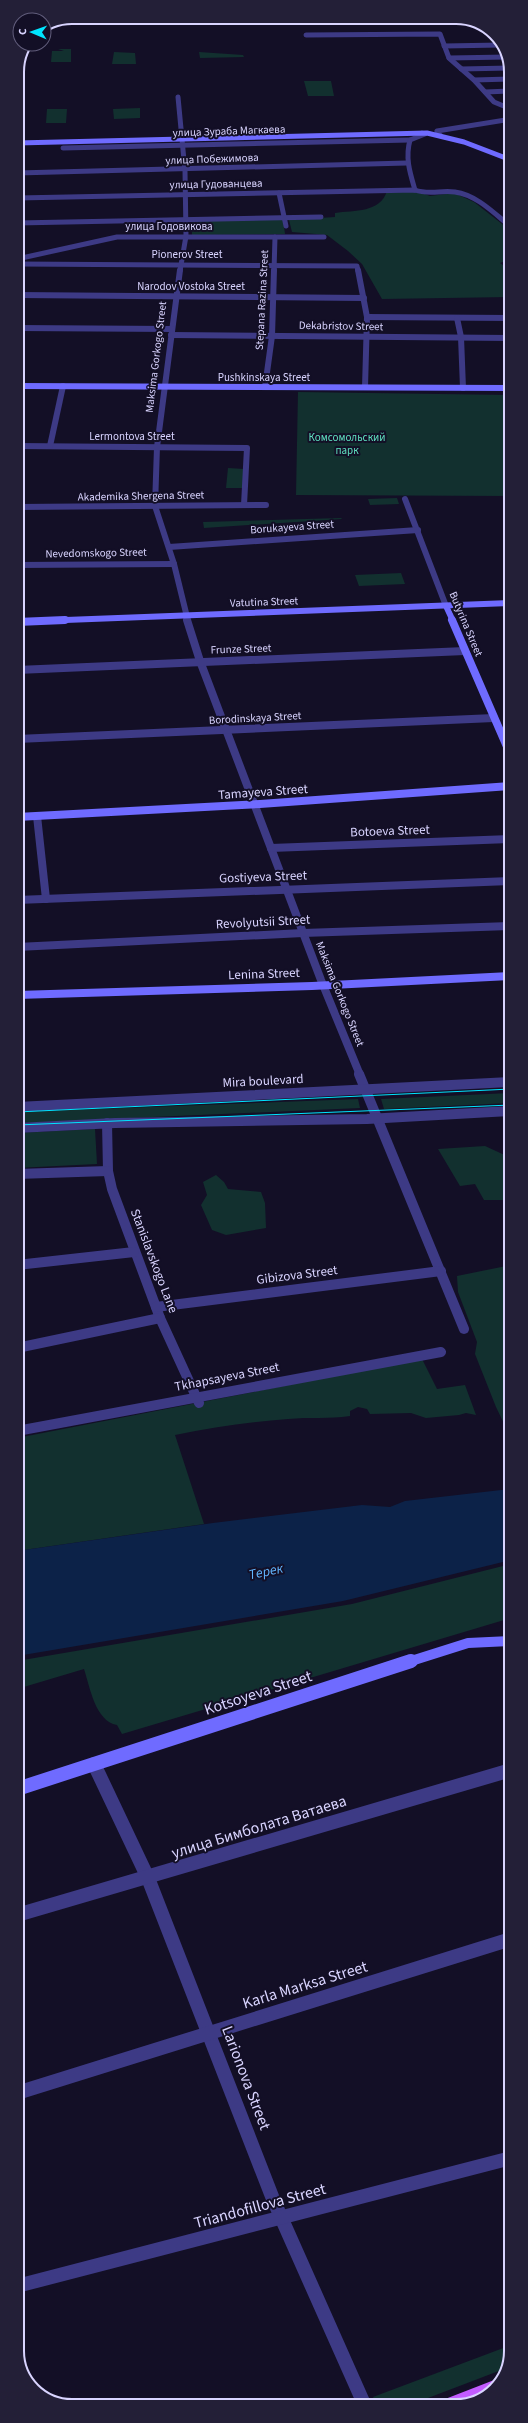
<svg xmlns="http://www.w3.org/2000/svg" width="528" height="2423" font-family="'Source Sans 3',sans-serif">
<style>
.green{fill:#12302f}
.water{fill:#0c2248}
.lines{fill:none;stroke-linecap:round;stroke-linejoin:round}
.street-far4{stroke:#3d3a85;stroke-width:5}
.street-far3{stroke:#3d3a85;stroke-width:6}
.street-far2{stroke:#3d3a85;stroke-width:8}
.street-far1{stroke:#3d3a85;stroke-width:10}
.street{stroke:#3d3a85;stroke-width:14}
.secondary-far4{stroke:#6f6bff;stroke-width:5}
.secondary-far3{stroke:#6f6bff;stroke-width:6}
.secondary-far2{stroke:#6f6bff;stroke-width:8}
.secondary-far1{stroke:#6f6bff;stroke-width:10}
.secondary{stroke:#6f6bff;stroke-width:14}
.primary{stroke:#c25bff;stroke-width:14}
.tram{stroke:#00e5ff;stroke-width:1}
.labels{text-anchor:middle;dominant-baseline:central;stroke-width:4;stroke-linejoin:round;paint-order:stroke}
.far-street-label{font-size:11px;fill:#d9d4ff;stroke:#130f26}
.far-park-label{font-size:11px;fill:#5fe0c0;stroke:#130f26}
.street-label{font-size:13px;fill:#d9d4ff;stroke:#130f26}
.water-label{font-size:14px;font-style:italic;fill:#62b6ff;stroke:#130f26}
.near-street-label{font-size:16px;fill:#d9d4ff;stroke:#130f26}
.rim{fill:none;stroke:#d9d4ff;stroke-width:2}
</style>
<rect width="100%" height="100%" fill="#130f26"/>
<g class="green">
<path d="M 58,49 L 71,49 L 71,62 L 51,62 L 52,51 L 64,51 Z"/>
<path d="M 114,52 L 135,53 L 136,64 L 112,64 Z"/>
<path d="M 199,52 L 243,55 L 244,57 L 200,58 Z"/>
<path d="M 304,81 L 331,81 L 334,96 L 308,96 Z"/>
<path d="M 140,108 L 140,118 L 114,119 L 113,109 Z"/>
<path d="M 47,109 L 67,109 L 66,123 L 46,123 Z"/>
<path d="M 414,190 L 430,196 L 454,193 L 474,202 L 511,231 L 511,259 L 500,263 L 511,271 L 511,297 L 382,299 L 362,264 L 348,251 L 327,235 L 292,232 L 289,220 L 335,217 L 335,213 C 355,210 380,213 387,191 Z"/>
<path d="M 283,219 L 285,234 L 192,235 L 192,221 Z"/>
<path d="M 298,392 L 511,395 L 511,496 L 296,495 Z"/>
<path d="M 228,468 L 244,469 L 243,488 L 226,488 Z"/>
<path d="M 397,498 L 399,504 L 370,505 L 368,499 Z"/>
<path d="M 341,518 L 342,519 L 204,528 L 203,522 Z"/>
<path d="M 401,573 L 405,584 L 359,586 L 355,575 Z"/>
<path d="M 511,1093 L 511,1103 L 384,1109 L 381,1099 Z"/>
<path d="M 358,1099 L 360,1108 L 17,1123 L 17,1112 Z"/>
<path d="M 95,1129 L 97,1164 L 17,1168 L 17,1133 Z"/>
<path d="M 485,1146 L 511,1158 L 511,1200 L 484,1200 L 475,1184 L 460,1186 L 438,1149 Z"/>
<path d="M 216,1175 L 224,1182 L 228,1189 L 261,1192 L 265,1203 L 266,1228 L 226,1235 L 212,1230 L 201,1205 L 207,1195 L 203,1182 Z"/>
<path d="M 511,1265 L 511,1438 L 496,1407 L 475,1354 L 477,1342 L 458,1292 L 457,1276 Z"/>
<path d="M 422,1359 L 437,1389 L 465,1385 L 476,1415 L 466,1413 L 459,1415 L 426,1418 L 411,1413 L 370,1414 L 367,1409 L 358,1407 L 350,1411 L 350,1416 C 329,1419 309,1417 288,1419 C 250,1422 213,1427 175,1435 L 204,1524 L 17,1551 L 17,1438 Z"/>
<path d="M 511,1564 L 511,1618 L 122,1734 L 117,1725 C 95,1721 90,1687 84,1669 L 17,1689 L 17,1661 L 352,1604 Z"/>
<path d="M 511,2345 L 511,2351 L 504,2369 L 407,2406 L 377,2406 L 373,2397 Z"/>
</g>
<path class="water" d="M 511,1489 L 511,1560 L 343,1601 L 17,1656 L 17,1551 L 213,1523 L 362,1505 L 390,1507 L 405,1501 Z"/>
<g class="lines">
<g class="street-far4">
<path d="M 306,35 L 440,34 L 449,58 L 474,80 L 494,102 L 511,109"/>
<path d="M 444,46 L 501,45"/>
<path d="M 449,58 L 507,57"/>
<path d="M 461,69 L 510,68"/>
<path d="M 474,80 L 510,79"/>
<path d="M 485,92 L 511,91"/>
<path d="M 178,97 L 185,171 L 186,236 L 180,271"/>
<path d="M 441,136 L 437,131 L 511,119"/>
<path d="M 63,148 L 410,140"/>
<path d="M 17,173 L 407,163"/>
<path d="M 415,190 C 410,173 405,158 410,140 L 425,134 L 422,133"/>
<path d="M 279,193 L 286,226"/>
<path d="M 17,198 L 415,190 C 429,195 441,190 455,192 C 477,195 495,214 511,227"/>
<path d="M 17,223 L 321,217"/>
<path d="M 17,259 L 117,237 L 324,237"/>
<path d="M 17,264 L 357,266 L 358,271"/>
<path d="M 274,271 L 275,237"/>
</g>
<g class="street-far3">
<path d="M 180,270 L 157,447 L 155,506 L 174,564 L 188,621"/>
<path d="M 358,270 L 367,317 L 365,387"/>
<path d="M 17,295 L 364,298"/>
<path d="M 367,317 L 511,318"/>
<path d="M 457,318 L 461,337 L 463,388"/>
<path d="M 17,328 L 172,329"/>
<path d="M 171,335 L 511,338"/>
<path d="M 265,387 L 272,336 L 274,270"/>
<path d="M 17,446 L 247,448 L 244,505"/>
<path d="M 50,446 L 63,386"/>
<path d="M 405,499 L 446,606"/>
<path d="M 17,507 L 266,505"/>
<path d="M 169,547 L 418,530"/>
<path d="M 17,565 L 174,564"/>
</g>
<g class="street-far2">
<path d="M 187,620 L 200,661 L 321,980 L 360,1075"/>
<path d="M 17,670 L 465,651"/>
<path d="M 17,739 L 494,718"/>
<path d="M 37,816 L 46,899"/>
<path d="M 271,848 L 511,839"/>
<path d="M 17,900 L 511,881"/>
<path d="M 17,947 L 303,933 L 511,926"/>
</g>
<g class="street-far1">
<path d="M 359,1074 L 464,1329"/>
<path d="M 17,1107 L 511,1082"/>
<path d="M 107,1123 L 108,1171 L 112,1189 L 160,1318 L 199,1403"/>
<path d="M 17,1128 L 115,1123 L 367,1119 L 511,1111"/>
<path d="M 17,1174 L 108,1171"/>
<path d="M 17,1265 L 134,1252"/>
<path d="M 156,1307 L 441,1271"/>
<path d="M 17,1348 L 160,1318"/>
<path d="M 17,1431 L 441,1352"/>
</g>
<g class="street">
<path d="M 94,1764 L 148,1878 L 273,2199 L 365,2406"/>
<path d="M 17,1915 L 511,1770"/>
<path d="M 17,2093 L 511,1939"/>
<path d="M 17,2286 L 511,2158"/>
</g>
<path class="secondary-far4" d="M 17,143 L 427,133 L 464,142 L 511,160"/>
<g class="secondary-far3">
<path d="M 17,386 L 511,388"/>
<path d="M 446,606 L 453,621"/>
<path d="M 39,621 L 511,603"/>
</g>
<g class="secondary-far2">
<path d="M 452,620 L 511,756"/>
<path d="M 17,622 L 65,620"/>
<path d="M 17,817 L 260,804 L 511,786"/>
<path d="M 17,995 L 312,986 L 511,976"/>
</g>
<path class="secondary-far1" d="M 408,1662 L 468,1643 L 511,1641"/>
<path class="secondary" d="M 17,1789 L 411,1661"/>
<path class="primary" d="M 449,2405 L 498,2386"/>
<g class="tram">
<path d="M 17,1112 L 511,1089"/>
<path d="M 17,1125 L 511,1105"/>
</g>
</g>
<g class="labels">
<g class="far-street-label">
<text transform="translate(229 131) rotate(-2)">улица Зураба Магкаева</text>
<text transform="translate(212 159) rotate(-2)">улица Побежимова</text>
<text transform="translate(216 184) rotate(-1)">улица Гудованцева</text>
<text x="169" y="226">улица Годовикова</text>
<text x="187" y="254">Pionerov Street</text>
<text x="191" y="286">Narodov Vostoka Street</text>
<text transform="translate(262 300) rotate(-87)">Stepana Razina Street</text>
<text transform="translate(341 326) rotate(1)">Dekabristov Street</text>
<text transform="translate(156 357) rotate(-83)">Maksima Gorkogo Street</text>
<text x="264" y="377">Pushkinskaya Street</text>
<text x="132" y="436">Lermontova Street</text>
<text transform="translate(141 496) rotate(-1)">Akademika Shergena Street</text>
<text transform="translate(292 527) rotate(-4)">Borukayeva Street</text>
<text transform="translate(96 553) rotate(-1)">Nevedomskogo Street</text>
<text transform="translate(264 602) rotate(-2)">Vatutina Street</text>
<text transform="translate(466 624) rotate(67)">Butyrina Street</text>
<text transform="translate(241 649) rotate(-2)">Frunze Street</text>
<text transform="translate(255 718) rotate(-3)">Borodinskaya Street</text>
<text transform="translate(340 994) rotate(68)">Maksima Gorkogo Street</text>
</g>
<g class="far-park-label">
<text x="347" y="437">Комсомольский<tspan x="347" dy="13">парк</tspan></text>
</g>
<g class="street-label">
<text transform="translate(263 792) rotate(-4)">Tamayeva Street</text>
<text transform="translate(390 831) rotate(-2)">Botoeva Street</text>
<text transform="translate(263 877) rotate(-2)">Gostiyeva Street</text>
<text transform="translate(263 922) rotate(-3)">Revolyutsii Street</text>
<text transform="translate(264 974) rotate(-2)">Lenina Street</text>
<text transform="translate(263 1081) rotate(-3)">Mira boulevard</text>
<text transform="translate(154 1261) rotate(69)">Stanislavskogo Lane</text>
<text transform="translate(297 1275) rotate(-7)">Gibizova Street</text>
<text transform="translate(227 1377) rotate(-11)">Tkhapsayeva Street</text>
</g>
<g class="water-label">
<text transform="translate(266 1572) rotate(-12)">Терек</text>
</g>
<g class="near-street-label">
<text transform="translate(258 1693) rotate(-18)">Kotsoyeva Street</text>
<text transform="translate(259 1827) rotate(-17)">улица Бимболата Ватаева</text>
<text transform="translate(305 1985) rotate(-17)">Karla Marksa Street</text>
<text transform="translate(246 2078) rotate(69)">Larionova Street</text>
<text transform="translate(260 2206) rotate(-15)">Triandofillova Street</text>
</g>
</g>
<path d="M0 0H528V2423H0ZM72 24H456A48 48 0 0 1 504 72V2351A48 48 0 0 1 456 2399H72A48 48 0 0 1 24 2351V72A48 48 0 0 1 72 24Z" fill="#231f37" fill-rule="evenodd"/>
<path class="rim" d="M72 24H456A48 48 0 0 1 504 72V2351A48 48 0 0 1 456 2399H72A48 48 0 0 1 24 2351V72A48 48 0 0 1 72 24Z"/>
<g transform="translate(32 32) rotate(272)"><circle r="19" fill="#130f26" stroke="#625e7d"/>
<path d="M0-3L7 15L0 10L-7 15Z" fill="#00e5ff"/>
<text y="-6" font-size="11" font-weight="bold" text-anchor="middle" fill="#d9d4ff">С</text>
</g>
</svg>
